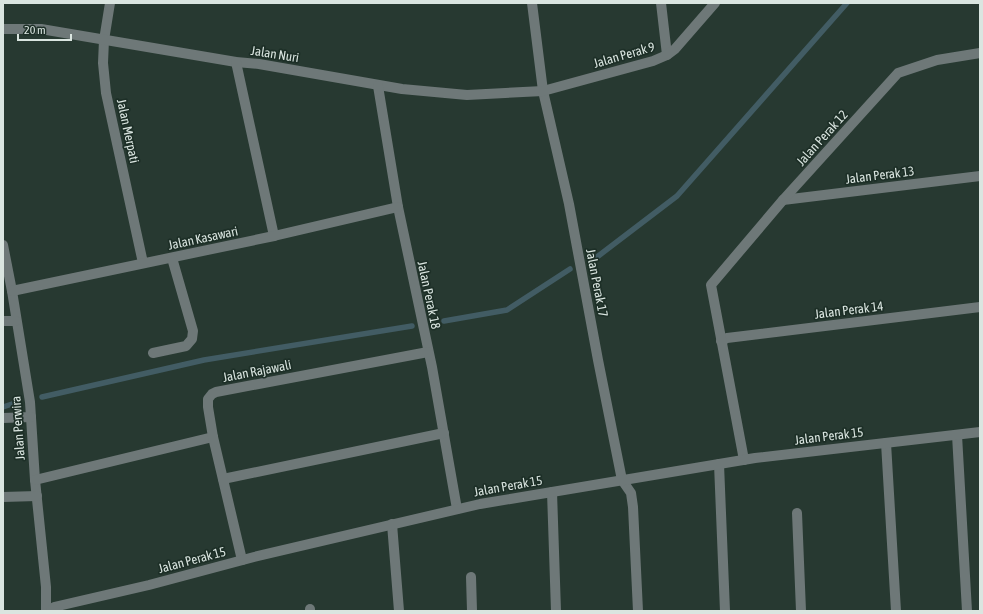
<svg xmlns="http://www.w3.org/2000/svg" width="983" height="614" font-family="'Asap Condensed',sans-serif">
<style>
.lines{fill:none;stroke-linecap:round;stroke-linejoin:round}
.stream{stroke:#425c64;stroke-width:5.5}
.minor{stroke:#6e7878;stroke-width:10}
.labels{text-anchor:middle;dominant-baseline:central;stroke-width:3.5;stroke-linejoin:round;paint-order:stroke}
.street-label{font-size:13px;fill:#dae5e0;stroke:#1d2f27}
</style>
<rect width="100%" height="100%" fill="#273931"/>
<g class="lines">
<g class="stream">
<path d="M 597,257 L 677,196 L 847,3"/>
<path d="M 444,321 L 507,310 L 570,269"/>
<path d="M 42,397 L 204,360 L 412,326"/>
<path d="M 3,407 L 18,402"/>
</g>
<g class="minor">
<path d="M 110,3 L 104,40 L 103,63 L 106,93 L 143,263"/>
<path d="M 532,3 L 543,91 L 569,204 L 598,360 L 622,480 L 631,493 L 633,507 L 638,611"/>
<path d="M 661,3 L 667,55"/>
<path d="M 3,29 L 41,29 L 236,62 L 259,64 L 402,89 L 467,95 L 543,91 L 653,61 L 667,55 L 675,49 L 715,3"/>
<path d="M 236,62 L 274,236"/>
<path d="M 378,86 L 398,207 L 432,367 L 457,509"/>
<path d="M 783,200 L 980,176"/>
<path d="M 3,245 L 12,291 L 30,402 L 35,480 L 46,587 L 46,611"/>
<path d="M 12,291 L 274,236 L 398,207"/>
<path d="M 3,321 L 16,321"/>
<path d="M 721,341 L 727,338 L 980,307"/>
<path d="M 153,353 L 186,346 L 192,339 L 193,331 L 172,258"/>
<path d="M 3,418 L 31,417"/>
<path d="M 957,435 L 967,611"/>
<path d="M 886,443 L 896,611"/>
<path d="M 744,460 L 711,285 L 783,200 L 898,73 L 937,60 L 980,53"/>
<path d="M 719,464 L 725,611"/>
<path d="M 223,479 L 444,433"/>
<path d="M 35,480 L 213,437"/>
<path d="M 552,492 L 556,611"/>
<path d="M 3,497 L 37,496"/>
<path d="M 797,513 L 801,611"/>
<path d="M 392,524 L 399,611"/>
<path d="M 242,560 L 213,437 L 208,407 L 208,399 L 212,394 L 216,392 L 428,352"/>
<path d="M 471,577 L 472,611"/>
<path d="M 51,611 L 54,607 L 149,585 L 254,557 L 480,504 L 755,458 L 980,432"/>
<path d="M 310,611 L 310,609"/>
</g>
</g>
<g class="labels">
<g class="street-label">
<text transform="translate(275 54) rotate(9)">Jalan Nuri</text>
<text transform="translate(624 55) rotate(-16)">Jalan Perak 9</text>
<text transform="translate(128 131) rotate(78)">Jalan Merpati</text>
<text transform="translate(822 138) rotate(-48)">Jalan Perak 12</text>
<text transform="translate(880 175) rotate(-7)">Jalan Perak 13</text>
<text transform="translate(203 238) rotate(-12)">Jalan Kasawari</text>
<text transform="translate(597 283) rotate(79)">Jalan Perak 17</text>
<text transform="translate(429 295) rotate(78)">Jalan Perak 18</text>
<text transform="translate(849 310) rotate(-7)">Jalan Perak 14</text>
<text transform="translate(257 371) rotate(-11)">Jalan Rajawali</text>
<text transform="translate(18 428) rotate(-94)">Jalan Perwira</text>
<text transform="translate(829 436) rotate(-7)">Jalan Perak 15</text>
<text transform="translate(508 486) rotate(-10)">Jalan Perak 15</text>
<text transform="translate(192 560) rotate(-15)">Jalan Perak 15</text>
</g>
</g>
<rect width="983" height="614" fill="none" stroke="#dae5e0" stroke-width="8"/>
<path d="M18 34v6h53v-6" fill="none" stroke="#dae5e0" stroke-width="2"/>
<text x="24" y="34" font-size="12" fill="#dae5e0" stroke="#1d2f27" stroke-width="3" paint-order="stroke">20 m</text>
</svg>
